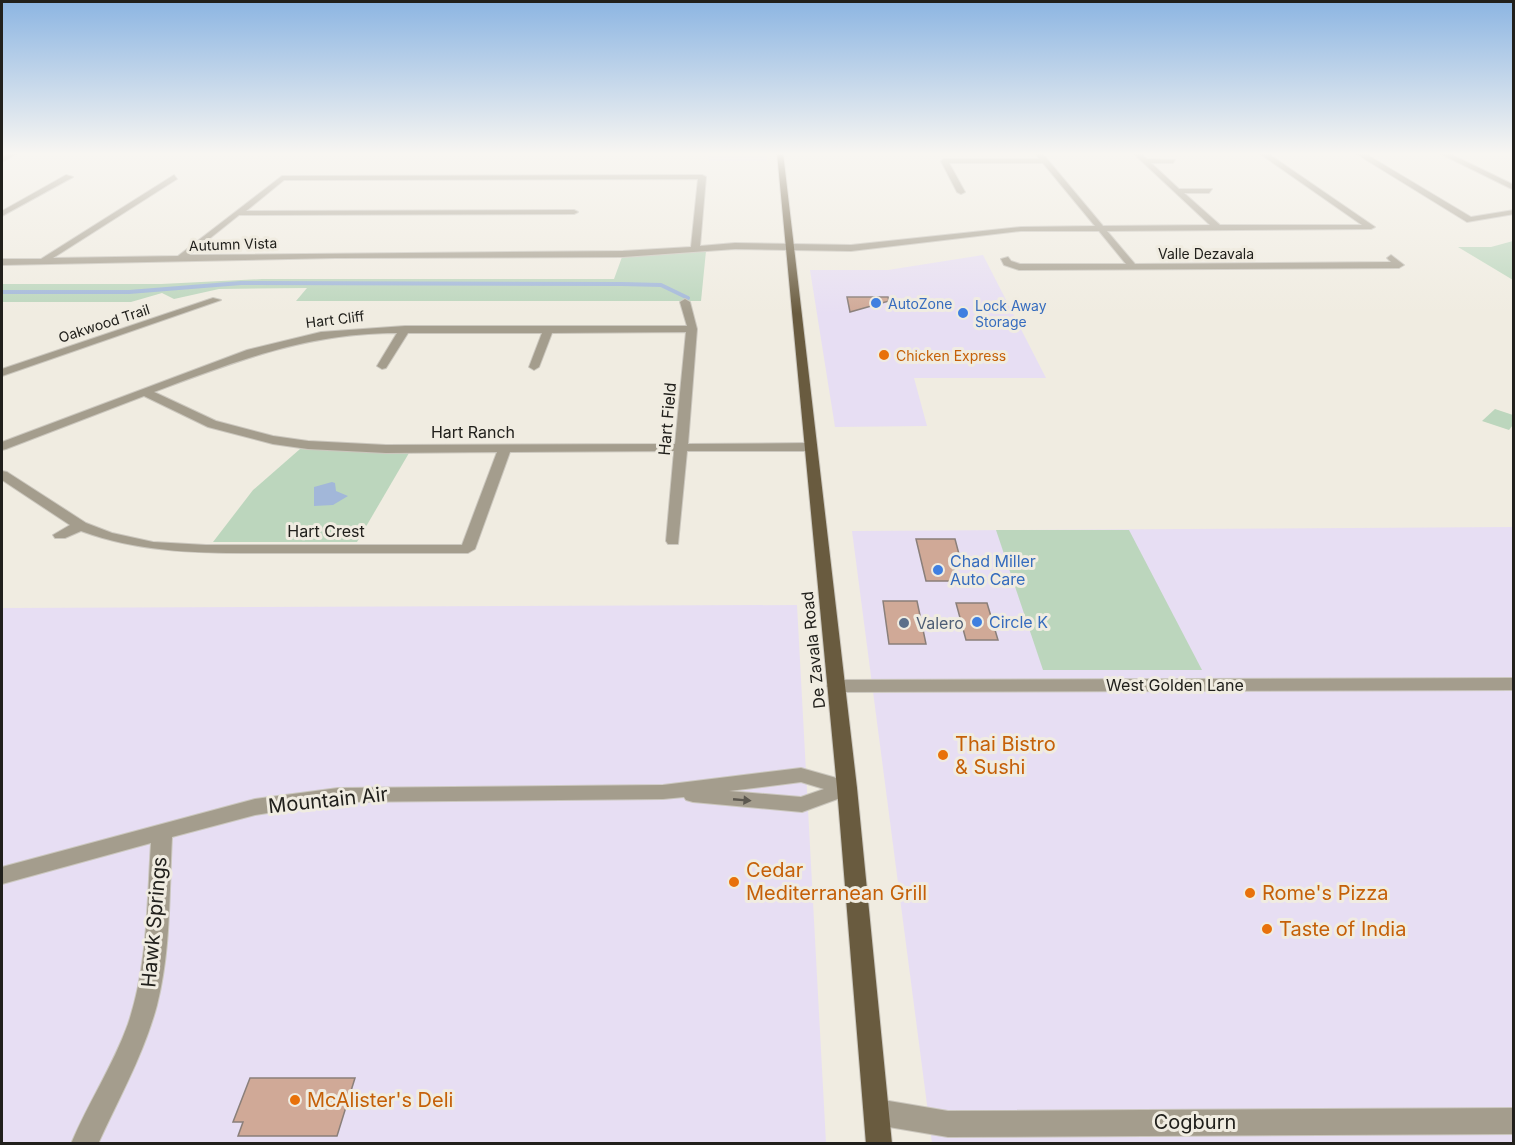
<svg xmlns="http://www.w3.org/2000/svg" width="1515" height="1145" font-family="Inter,sans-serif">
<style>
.commercial{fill:#e7def3}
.green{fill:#bcd6bd}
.water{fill:#a2b7d9}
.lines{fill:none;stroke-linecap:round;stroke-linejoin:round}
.stream{stroke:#a2b7d9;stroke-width:4}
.building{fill:#d0a997;stroke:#8a7f7a;stroke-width:1.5}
.minor-casing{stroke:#cbc7be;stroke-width:2}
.major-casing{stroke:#cbc7be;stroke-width:2}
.minor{fill:#a49d8d;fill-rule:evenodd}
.major{fill:#695b3f;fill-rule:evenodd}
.oneway{fill:#5c584f}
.shop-dot{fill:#3f7fe0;stroke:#f0ece1;stroke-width:2}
.food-dot{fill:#e8710a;stroke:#f0ece1;stroke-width:2}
.service-dot{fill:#5c6f8a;stroke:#f0ece1;stroke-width:2}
.labels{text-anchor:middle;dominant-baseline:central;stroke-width:6;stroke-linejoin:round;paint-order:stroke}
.far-street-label{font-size:14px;fill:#21201c;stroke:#f0ece1}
.far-shop-label{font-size:14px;fill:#366cbe;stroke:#f0ece1;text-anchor:start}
.far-food-label{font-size:14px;fill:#c56008;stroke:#f0ece1;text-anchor:start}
.street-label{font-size:16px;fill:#21201c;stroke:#f0ece1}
.shop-label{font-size:16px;fill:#366cbe;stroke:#f0ece1;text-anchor:start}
.service-label{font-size:16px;fill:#4e5e75;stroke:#f0ece1;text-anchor:start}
.near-food-label{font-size:20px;fill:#c56008;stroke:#f0ece1;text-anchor:start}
.near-street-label{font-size:20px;fill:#21201c;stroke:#f0ece1}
</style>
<rect width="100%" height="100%" fill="#f0ece1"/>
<g class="commercial">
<path d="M 710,153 L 767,153 L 767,161 L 709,161 Z"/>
<path d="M 983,255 L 1046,378 L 914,378 L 927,426 L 835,427 L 810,270 L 888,270 Z"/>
<path d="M 1513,527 L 1513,1143 L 932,1143 L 852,531 Z"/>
<path d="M 797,605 L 826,1143 L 2,1143 L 2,608 Z"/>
</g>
<g class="green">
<path d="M 1513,241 L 1513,280 L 1458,247 L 1491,247 Z"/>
<path d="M 706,251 L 701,301 L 296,301 L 307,288 L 219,289 L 174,299 L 162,293 L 131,302 L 2,302 L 2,284 L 161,284 L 262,279 L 614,279 L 622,257 Z"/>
<path d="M 1495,409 L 1513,415 L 1513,425 L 1509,430 L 1482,421 Z"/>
<path d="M 300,449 L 409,453 L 357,542 L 213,542 L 253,490 Z"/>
<path d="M 996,530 L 1129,530 L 1202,670 L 1043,670 Z"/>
</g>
<path class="water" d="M 332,482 L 335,483 L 336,491 L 348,496 L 333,505 L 314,506 L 314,487 Z"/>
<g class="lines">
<path class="stream" d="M 2,292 L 129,292 L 241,283 L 622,284 L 661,285 L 688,298"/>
</g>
<g class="building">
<path d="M 847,297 L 888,297 L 889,301 L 850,312 Z"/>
<path d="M 916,539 L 955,539 L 960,558 L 951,558 L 957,581 L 926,581 Z"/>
<path d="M 883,601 L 917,601 L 926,644 L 889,644 Z"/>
<path d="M 956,603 L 987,603 L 998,640 L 966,640 Z"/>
<path d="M 250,1078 L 355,1078 L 337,1136 L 238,1136 L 243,1122 L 233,1122 Z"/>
</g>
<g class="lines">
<defs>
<g id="minor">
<path d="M 9,153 L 18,153 L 2,162 L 2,157 Z"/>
<path d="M 1035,153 L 1042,153 L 1103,226 L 1210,225 L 1133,153 L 1140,153 L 1147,159 L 1175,160 L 1173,163 L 1151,163 L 1179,189 L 1212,189 L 1209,193 L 1184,193 L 1220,225 L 1362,225 L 1259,153 L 1267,153 L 1375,227 L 1371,229 L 1107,231 L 1135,264 L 1391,262 L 1387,258 L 1391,255 L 1404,265 L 1399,268 L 1019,270 L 1004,265 L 1001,259 L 1008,257 L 1011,261 L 1020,264 L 1126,264 L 1099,231 L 1021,231 L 851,251 L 735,249 L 623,257 L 335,258 L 2,265 L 2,259 L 41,259 L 174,175 L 177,179 L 53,258 L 178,256 L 282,176 L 702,175 L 706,177 L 700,246 L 735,243 L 851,245 L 1021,227 L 1095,226 L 1043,163 L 949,163 L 965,192 L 961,194 L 957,192 L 941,161 L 944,159 L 1039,159 ZM 698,179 L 691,247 L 623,251 L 189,255 L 239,215 L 574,214 L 578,212 L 574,210 L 246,211 L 284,180 Z"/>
<path d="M 1355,153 L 1364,153 L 1471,217 L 1514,210 L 1514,214 L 1467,222 Z"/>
<path d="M 1439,153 L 1448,153 L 1514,185 L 1514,190 Z"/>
<path d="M 66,175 L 73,177 L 2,216 L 2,211 Z"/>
<path d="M 213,298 L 221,300 L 2,376 L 2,369 Z"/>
<path d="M 685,299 L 690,302 L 697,329 L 688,444 L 811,443 L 817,447 L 811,451 L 687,451 L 678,544 L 668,544 L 666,541 L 674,451 L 510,452 L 475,549 L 468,553 C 408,553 349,553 289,553 C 218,553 149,556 81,531 L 65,538 L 55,538 L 53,535 L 70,525 L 2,480 L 2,471 L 7,472 L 86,523 L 112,533 L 153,542 L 206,545 L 462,545 L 497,452 L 386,453 L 308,449 L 273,444 L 208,427 L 144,396 L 6,449 L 2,450 L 2,442 L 247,350 L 321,332 L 405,326 L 687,326 L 680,302 ZM 686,332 L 675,444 L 386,445 L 308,441 L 273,436 L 216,421 L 154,392 C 237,361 307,333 397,333 L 377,366 L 382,369 L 386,368 L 408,333 L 542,333 L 529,367 L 534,370 L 539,367 L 552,333 Z"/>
<path d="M 1514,678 L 1514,690 L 836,692 L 830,690 L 827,686 L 830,682 L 836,680 Z"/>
<path d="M 801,768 L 854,783 L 857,788 L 854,793 L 802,812 L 693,802 L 686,800 L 684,797 L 663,799 L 338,802 L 255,815 L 172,837 C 169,893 171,950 157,1005 C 144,1054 119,1098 98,1144 L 71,1144 C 88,1103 113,1066 128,1024 C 148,965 147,904 151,843 L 2,884 L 2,867 L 255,799 L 338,788 L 663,785 ZM 801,782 L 824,789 L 801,797 L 729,791 Z"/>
<path d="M 877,1099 L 948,1111 L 1514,1108 L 1514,1134 L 948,1137 L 877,1125 L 868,1121 L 864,1112 L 868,1103 Z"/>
</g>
<path id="major" d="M 777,153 L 783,153 L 857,788 L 892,1144 L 866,1144 L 837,788 Z"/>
</defs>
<use href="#minor" class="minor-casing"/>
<use href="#major" class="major-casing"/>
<use href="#minor" class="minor"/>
<use href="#major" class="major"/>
</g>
<defs><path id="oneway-solid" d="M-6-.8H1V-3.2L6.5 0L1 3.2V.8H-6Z" transform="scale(1.5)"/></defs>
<use class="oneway" href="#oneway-solid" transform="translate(742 800) rotate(5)"/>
<linearGradient id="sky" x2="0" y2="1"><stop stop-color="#8cb5e2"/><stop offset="0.49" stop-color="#f8f6f2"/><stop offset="1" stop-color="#f8f6f2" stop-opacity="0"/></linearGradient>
<rect width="1515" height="314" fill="url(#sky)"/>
<g class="shop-dot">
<circle cx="876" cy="303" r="6"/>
<circle cx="963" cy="313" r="6"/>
<circle cx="938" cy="570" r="6"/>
<circle cx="977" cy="622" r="6"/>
</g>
<g class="food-dot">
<circle cx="884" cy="355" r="6"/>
<circle cx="943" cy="755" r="6"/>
<circle cx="734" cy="882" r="6"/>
<circle cx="1250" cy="893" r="6"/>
<circle cx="1267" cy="929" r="6"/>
<circle cx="295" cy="1100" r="6"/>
</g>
<circle class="service-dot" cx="904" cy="623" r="6"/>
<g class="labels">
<g class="far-street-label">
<text transform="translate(233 244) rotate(-2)">Autumn Vista</text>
<text x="1206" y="253">Valle Dezavala</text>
<text transform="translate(335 319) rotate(-7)">Hart Cliff</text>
<text transform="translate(104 323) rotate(-18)">Oakwood Trail</text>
</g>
<g class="far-shop-label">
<text x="888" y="303">AutoZone</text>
<text x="975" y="305">Lock Away<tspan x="975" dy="16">Storage</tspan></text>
</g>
<g class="far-food-label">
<text x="896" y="355">Chicken Express</text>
</g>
<g class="street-label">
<text transform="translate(667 419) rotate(-85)">Hart Field</text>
<text x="473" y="432">Hart Ranch</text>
<text x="326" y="531">Hart Crest</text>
<text transform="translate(813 650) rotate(-96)">De Zavala Road</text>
<text x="1175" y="685">West Golden Lane</text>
</g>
<g class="shop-label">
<text x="950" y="561">Chad Miller<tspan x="950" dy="18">Auto Care</tspan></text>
<text x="989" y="622">Circle K</text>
</g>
<g class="service-label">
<text x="916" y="623">Valero</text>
</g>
<g class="near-food-label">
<text x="955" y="744">Thai Bistro<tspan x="955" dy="23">&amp; Sushi</tspan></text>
<text x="746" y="870">Cedar<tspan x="746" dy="23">Mediterranean Grill</tspan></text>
<text x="1262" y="893">Rome's Pizza</text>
<text x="1279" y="929">Taste of India</text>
<text x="307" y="1100">McAlister's Deli</text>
</g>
<g class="near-street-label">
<text transform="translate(328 800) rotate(-6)">Mountain Air</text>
<text transform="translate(154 922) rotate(-85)">Hawk Springs</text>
<text x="1195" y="1122">Cogburn</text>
</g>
</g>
<rect width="1515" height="1145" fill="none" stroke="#21201c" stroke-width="6"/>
</svg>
